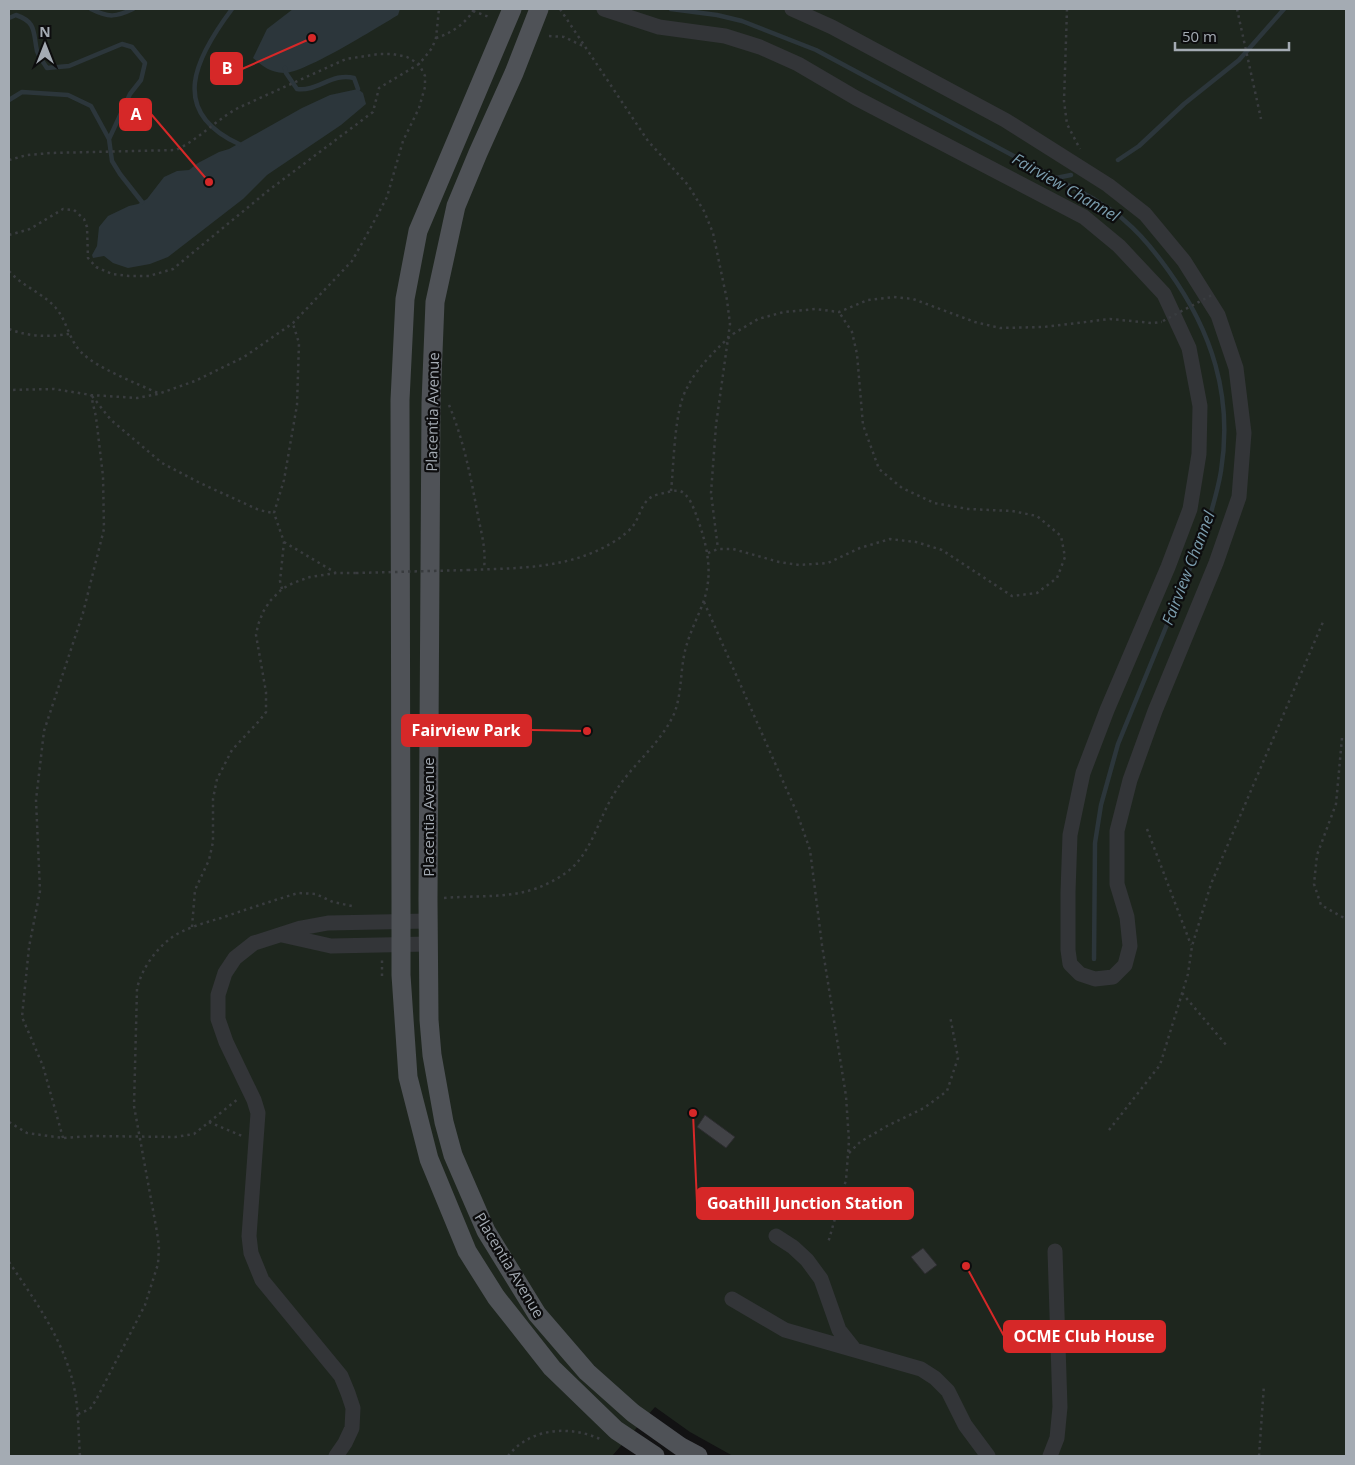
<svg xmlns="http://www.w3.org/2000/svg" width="1355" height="1465" font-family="'Open Sans',sans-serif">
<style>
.green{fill:#1e261e}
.water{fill:#2c363b}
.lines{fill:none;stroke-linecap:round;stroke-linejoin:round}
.stream{stroke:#2c363b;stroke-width:4.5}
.building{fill:#414246;stroke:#2c2c2f}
.path{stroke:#393c3f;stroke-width:2.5;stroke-dasharray:2.5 4;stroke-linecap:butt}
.minor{stroke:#333538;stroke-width:15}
.major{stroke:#4f5257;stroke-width:19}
.path-bridge{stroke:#393c3f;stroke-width:2.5;stroke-dasharray:2.5 4;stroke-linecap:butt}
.labels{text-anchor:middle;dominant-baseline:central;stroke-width:4.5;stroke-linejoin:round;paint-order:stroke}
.street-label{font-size:15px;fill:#a4abb3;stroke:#0d0d0e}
.water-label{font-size:16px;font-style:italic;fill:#7b9dae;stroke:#0d0d0e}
.leader{fill:none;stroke:#d62828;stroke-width:2}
.callout-dot{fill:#d62828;stroke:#0d0d0e;stroke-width:2}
.callout{fill:#d62828;stroke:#d62828;stroke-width:2}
.callout-label{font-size:16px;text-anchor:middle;font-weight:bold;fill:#fff}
</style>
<rect width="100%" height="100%" fill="#121213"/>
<path class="green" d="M9,9H1346V1456H733L690,1432L655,1407L612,1456H9Z"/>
<path class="water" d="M293,9H400L398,15C378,27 303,74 284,73C269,72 264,67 253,58L267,29Z
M358,89L363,93L366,104L341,125L267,175L243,199L168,257L150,264L128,268L113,263L104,256L93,258L92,255L97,246L99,227L108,216L129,206L138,204L147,199L164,177L177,171L189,170L198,163L219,152L229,149L302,108L330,95Z"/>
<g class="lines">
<path class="stream" d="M91,9C109,18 116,17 133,9
M232,9C196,57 167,111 239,144
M671,9L717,15L742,21L816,50L1094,199C1104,206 1116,212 1125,221C1142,235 1155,252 1168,270C1212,331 1233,396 1221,471C1218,490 1212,508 1207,527L1118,744L1101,805L1095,843L1094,959
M9,18L16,15C37,22 33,33 37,51C39,57 44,63 47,68L69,66L122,44L132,47L145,63L141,80L130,94L109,139
M285,68L286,73L297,89C317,92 333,72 354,78L358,89
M9,100L22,92L68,95L91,106L109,139L112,161L120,174L142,202
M1118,160L1139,146L1184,104L1239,60L1284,9
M1056,178L1071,175"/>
</g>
<path class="building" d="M705,1115L735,1137L726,1148L697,1127Z
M923,1248L937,1265L925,1274L911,1257Z"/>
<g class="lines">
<path class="path" d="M560,9L648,141L688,185L704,211L713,233L727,300L730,324L716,425L711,493L718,549
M1067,9L1064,101L1067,124L1080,149
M1237,9L1261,119
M473,11L489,17
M549,36L564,37L583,46
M436,38C450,34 467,23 474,9
M9,160L27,155L51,153L176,150C199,139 216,120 238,108L346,59L379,54H393L407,57L419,64L425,76V87L419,108L403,141L387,197L370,229L352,261L293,323L244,357L195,381L158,394L137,398L91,395L54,389L9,390
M9,235L30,229L63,209L74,210L84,219L87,227L88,258L96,267L112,274L129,276H149L173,269L269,190L373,112L379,88L419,64L425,57L432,48L436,38L439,9
M9,271C22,286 41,292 55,307C67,320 69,341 82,353C97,368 138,384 158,393
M9,329C29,337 49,337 69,334
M733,334L758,319L784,312L815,309L839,312L868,300L894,297L913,299L975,322L1000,328L1044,327L1110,319L1152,323L1162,322
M92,396L111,420L162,463L200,483L259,510L273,513
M449,405C464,441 471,478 478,516C482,536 486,549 484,569
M671,491C674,464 674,410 687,388C695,371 710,356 723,343
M284,542L336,573
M708,553L718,549H733L779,562L799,565L828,563L860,548L890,539L916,542L942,550L1012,596L1037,593L1057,578L1065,557L1061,536L1037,516L1012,511L968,509L934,503L902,488L879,469L863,425L857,354L852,332L839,312
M282,589L280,581L284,542L274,513L284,480L297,405L299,343L293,324
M704,602L797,813L810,850L822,945L846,1096L849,1141L846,1180L828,1243
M1342,738L1336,804L1317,855L1314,884L1321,905L1346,919
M1147,829L1191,945
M444,898C492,894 525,902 567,872C592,853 598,819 614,794C631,765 660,745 674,714C682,694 680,672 685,651C689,634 697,619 703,603C714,573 707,545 697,517C694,509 689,494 680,491C674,490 669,492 664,493C660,494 656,495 653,496C641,502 640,517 633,526C630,530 625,534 621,537C576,569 521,568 468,570
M192,927L195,890L209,860L213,842V799L217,779L232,750L260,720L266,712V692L256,635L258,625L263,612L270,601L282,589L293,583L310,577L336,573H356
M382,976V959
M1182,993L1227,1046
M9,1122L27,1133L63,1138L92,1136L175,1137L194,1134L238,1099
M209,1122L242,1136
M1109,1130L1160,1065L1188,974L1192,946L1211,884L1323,622
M63,1138L43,1066L22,1017L29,947L40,891L36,800L44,731L83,613L104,529L103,476L96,417L91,395
M849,1153L860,1142L887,1126L924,1108L947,1091L958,1058L950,1016
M9,1262C32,1296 58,1332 70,1372C79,1399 78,1429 80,1456
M78,1414L90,1409L96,1400L145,1305L158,1264L159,1246L157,1232L134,1106L137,989C141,970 155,950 171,938C185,928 204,923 221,918C247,909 272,901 298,893L316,894L333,902L352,906
M508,1456C530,1428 569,1425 600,1439
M1259,1456L1264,1385"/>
<path class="minor" d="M604,9L659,27L725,36L760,47L798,64L856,98L1084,217L1119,246L1164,294L1189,348L1200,406L1199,454L1190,509L1168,567L1107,710L1083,773L1070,835L1068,892V950L1070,964L1080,974L1095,979L1113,977L1125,965L1130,946L1127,917L1117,884V831L1130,780L1155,711L1216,563L1239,497L1244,433L1236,368L1218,315L1184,261L1145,214L1108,185L1005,120L832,27L792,9
M282,935L331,946L428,944
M776,1236L793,1247L807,1260L821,1279L839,1330L854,1349
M732,1299L785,1330L921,1369L935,1378L948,1391L965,1425L988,1456
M336,1456L345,1443L352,1428L353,1408L348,1393L341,1376L262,1280L251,1253L249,1236L258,1113L254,1100L226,1042L218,1019V995L225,973L235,958L254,943L301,928L328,923L428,921
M1050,1456L1057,1438L1060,1407L1055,1251"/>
<path class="major" d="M512,9L418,231L405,299L400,400L401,904V975L408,1077L429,1159L467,1251L496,1297L552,1368L616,1430L655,1456
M539,9L514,73L478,153L456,206L435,302L431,403L428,900L429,1020L432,1055L444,1122L453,1155L486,1231L537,1314L587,1372L633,1413L681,1447L698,1456"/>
<path class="path-bridge" d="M1163,321L1212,295
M723,343L733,334
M356,573L468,570"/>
</g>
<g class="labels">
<g class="street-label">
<text transform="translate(432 412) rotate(-89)">Placentia Avenue</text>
<text transform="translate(428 817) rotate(-90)">Placentia Avenue</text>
<text transform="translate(510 1265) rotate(59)">Placentia Avenue</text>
</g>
<g class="water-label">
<text transform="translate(1066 187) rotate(30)">Fairview Channel</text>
<text transform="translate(1188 568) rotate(-69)">Fairview Channel</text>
</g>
</g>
<path class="leader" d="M312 38L242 69M209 182L151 114M587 731L531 730M693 1113L697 1203M966 1266L1004 1336"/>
<g class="callout-dot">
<circle cx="312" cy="38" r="5"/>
<circle cx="209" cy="182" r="5"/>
<circle cx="587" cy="731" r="5"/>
<circle cx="693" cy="1113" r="5"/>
<circle cx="966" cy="1266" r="5"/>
</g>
<g class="callout">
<rect x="211" y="53" width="31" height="31" rx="5"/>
<rect x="120" y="99" width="31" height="31" rx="5"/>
<rect x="402" y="715" width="129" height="31" rx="5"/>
<rect x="697" y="1188" width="216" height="31" rx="5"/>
<rect x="1004" y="1321" width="161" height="31" rx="5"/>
</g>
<g class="callout-label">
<text x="227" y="74">B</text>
<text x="136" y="120">A</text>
<text x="466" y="736">Fairview Park</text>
<text x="805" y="1209">Goathill Junction Station</text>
<text x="1084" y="1342">OCME Club House</text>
</g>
<rect width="1355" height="1465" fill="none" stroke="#a4abb3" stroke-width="20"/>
<g transform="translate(45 45)" stroke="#0d0d0e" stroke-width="4" paint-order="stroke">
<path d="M0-4L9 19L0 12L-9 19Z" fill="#a4abb3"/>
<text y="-8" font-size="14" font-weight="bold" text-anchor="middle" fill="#a4abb3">N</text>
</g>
<path d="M1175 42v8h114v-8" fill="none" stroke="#a4abb3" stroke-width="2.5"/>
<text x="1182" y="42" font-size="15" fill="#a4abb3" stroke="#0d0d0e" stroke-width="4" paint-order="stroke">50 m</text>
</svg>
